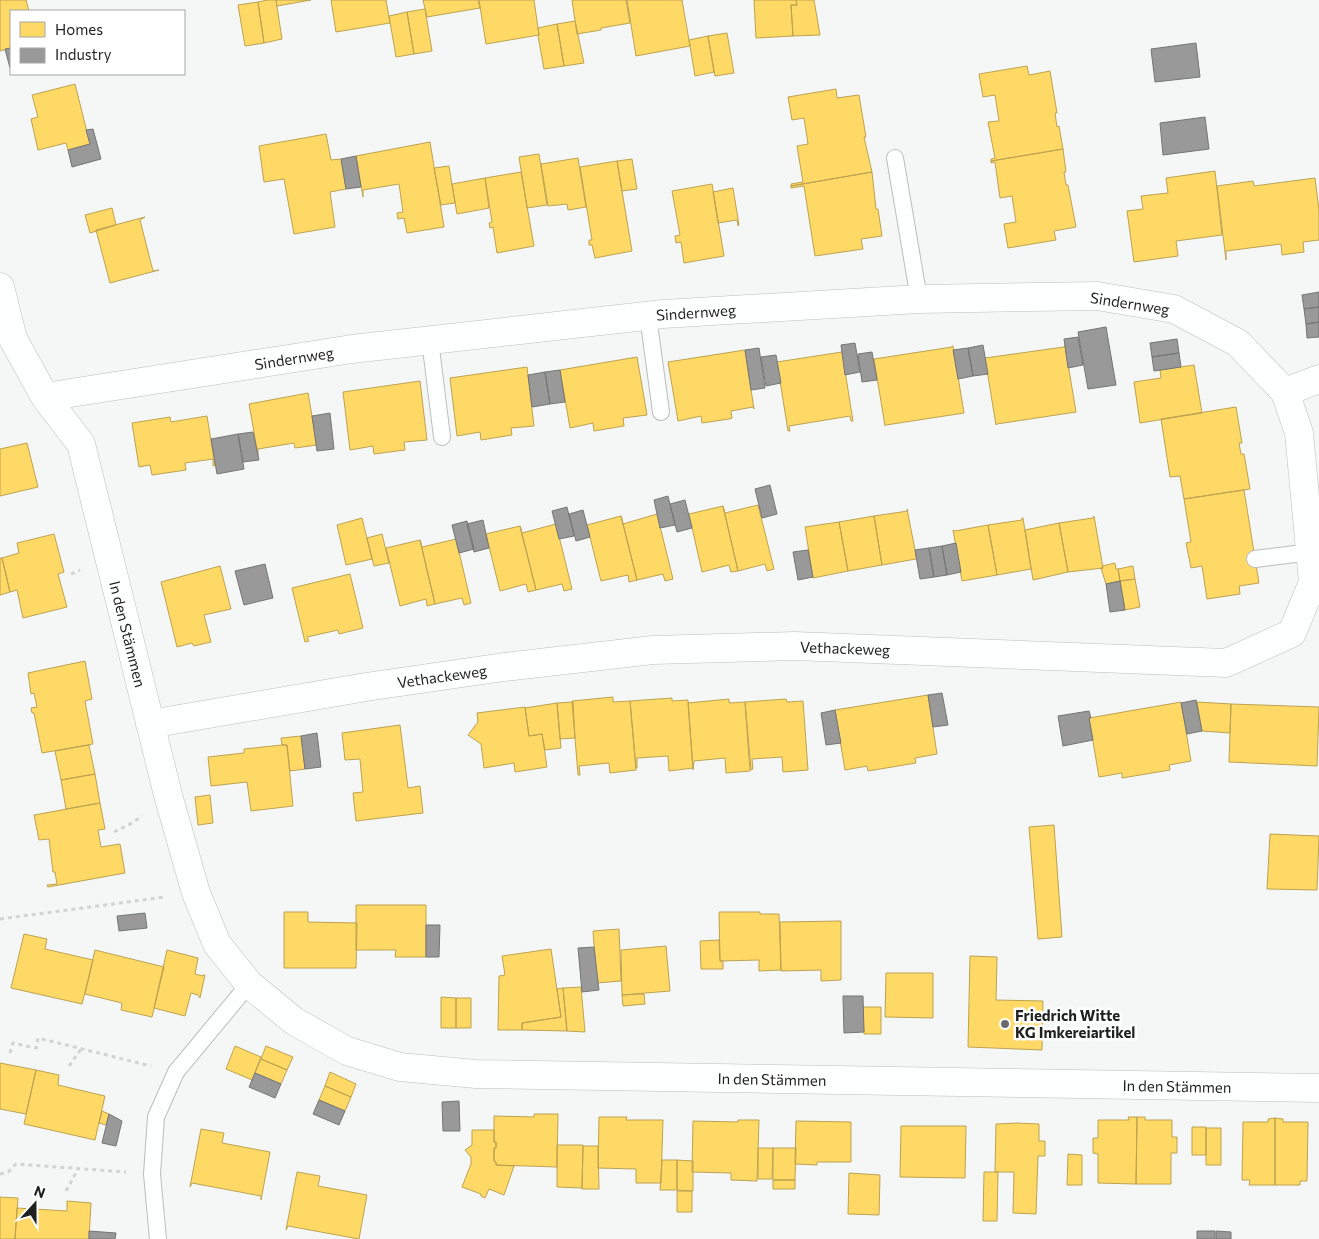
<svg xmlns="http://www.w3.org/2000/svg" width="1319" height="1239" font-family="Commissioner,sans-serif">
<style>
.homes{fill:#ffd966;stroke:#bca251}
.industry{fill:#999;stroke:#747575}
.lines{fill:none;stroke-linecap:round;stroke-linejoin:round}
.lane-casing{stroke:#bcbebc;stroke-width:18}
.street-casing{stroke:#bcbebc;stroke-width:29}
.path{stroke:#d2d3d2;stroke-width:3;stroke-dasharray:4 4;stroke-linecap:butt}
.lane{stroke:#fdfefe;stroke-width:16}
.street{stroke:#fdfefe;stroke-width:28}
.poi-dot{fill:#6a6c6b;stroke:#fff;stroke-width:2}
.labels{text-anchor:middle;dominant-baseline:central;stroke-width:5;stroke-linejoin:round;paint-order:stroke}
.street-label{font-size:15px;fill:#1f2120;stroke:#fff}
.poi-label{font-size:15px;font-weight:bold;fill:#1f2120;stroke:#fff;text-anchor:start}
</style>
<rect width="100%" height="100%" fill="#f4f7f5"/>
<path class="homes" d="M0,0H26L29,11H11V48L0,51Z
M268,0H276L282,39L264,43L258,2Z
M276,0H311L277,6Z
M331,0H386L390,23L336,32Z
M423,0H478L480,8L427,17Z
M479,0H534L539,35L486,44Z
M572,0H626L630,23L601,28V30L577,34Z
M627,0H682L690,46L636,56Z
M754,0H796L797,5H791L793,36L756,38Z
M796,0H814L820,35L793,36L791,5H797Z
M258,2L264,43L245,46L238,5Z
M425,9L432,51L414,54L407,12Z
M407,12L414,54L396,57L389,16Z
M575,21L584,63L564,66L557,24Z
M557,24L564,66L544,69L538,36L539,35L538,28Z
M727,33L734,73L715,76L708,36Z
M708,36L714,72L695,76L689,40Z
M1027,66L1029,75L1050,71L1057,113H1055L1057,127L1059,126L1063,149L991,161V159L995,158L988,122L999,121L995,95L983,97L979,74Z
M75,84L90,144L68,150L66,143L38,150L31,119L38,117L32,95Z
M836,89L837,98L859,95L866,137H864L872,172L791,186V184L803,182L797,146L808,144L804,118L792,120L788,97Z
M326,134L331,160L341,159L346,189L330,192L335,227L294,234L284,179L264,182L259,146Z
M430,142L444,227L407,233L404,218L398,219L397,213L403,212L399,184L363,190V197L356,156Z
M1063,149L1066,172H1064L1066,185H1068L1076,227L1054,231L1056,240L1008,248L1004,224L1016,222L1012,196L1000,198L995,162L991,163V161Z
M539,154L547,205L527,208L519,157Z
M578,158L586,207L568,210L567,204L548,206L541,164Z
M632,159L637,189L622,191L617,161Z
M617,161L632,251L595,258L592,245H589V240H592L580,167Z
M449,166L455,203L441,205L434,168Z
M1215,171L1222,235L1176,241L1178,256L1134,262L1127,211L1143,209L1141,196L1168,193L1166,178Z
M521,172L534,246L497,253L493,227L490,228L489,223L492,222L485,178Z
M872,172L876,209H878L882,236L861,239L863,249L815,256L804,186L791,188V186Z
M485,178L489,208L457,214L452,184Z
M1315,178L1319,210V240L1303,242L1304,252L1282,255L1281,244L1226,251V260L1217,186L1253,181L1254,186Z
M712,184L724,256L684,263L681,242L676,243L675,236L680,235L672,191Z
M733,188L739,225L738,226L737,220L718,223L713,192Z
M112,208L116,225L90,233L85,215Z
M145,217L140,220L153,271L159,270L110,283L96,230Z
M952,346H953L964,413L886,425L885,426L874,359L952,347Z
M1064,346H1065L1076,412L997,424L996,425L985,358L1064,347Z
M745,350L754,409L753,407L731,411L732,418L729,419L702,423L701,416L678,421L668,362Z
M842,352L853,421H851L850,416L789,426L790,431H788L777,362Z
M637,357L647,415L623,418L624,426L594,431L593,423L570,428L560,370Z
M1194,365L1202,413L1140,423L1134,382L1161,378L1160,370Z
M527,367L534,426L511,428L512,435L481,440L480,432L457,436L450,378Z
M420,381L427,440L404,442L405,450L374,454L373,446L350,450L343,392Z
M308,393L317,445L295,448L294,443L258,449V455L249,404Z
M1236,407L1242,443H1239L1241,454H1244L1250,489L1184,499L1180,476L1170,477L1161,419Z
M207,416L215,465L213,466V459L185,463L186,470L152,475L150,465L139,467L132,423L170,417L171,422Z
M27,443L38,487L0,496V449Z
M1244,490L1259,583L1239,586L1240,594L1207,599L1202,566L1191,568L1186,543L1191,542L1184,499Z
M758,505L774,569L767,571L765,564L738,571L723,506L725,513Z
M723,506L738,571L731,572L729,565L702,572L689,514Z
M907,509L917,560L916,559L882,565L874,516L908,511Z
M657,514L673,579L665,581L663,574L637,580L621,516L623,524Z
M621,516L637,580L629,582L628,575L601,581L587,525Z
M874,516L882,565L848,571L839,522Z
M1094,516L1103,568L1068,572L1059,523L1093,518Z
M362,518L372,559L346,565L337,525Z
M1022,518H1023L1031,569L997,575L988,525L1022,520Z
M839,522L848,571L813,578L805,527Z
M1059,523L1068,572L1033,580L1025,530Z
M556,524L572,589L564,591L562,584L536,590L520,526L522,533Z
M988,525L997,575L962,581L953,530L955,531Z
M520,526L536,590L528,592L526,584L500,591L486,534Z
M54,534L64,572L58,574L67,607L23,618L17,590L10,592L2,558L19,553L17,543Z
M382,534L389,563L374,566L367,538Z
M456,539L471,603L464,605L462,598L435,604L420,540L422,547Z
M420,540L435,604L427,606L426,599L400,606L386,548Z
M0,558H2L10,592L0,595Z
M1115,563L1116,569H1118L1120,581L1106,584L1101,568H1103L1102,566Z
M220,566L231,609L204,615L211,642L194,646L192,643L177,647L161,582Z
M1133,566L1135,579L1120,581L1118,569Z
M350,574L363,628L339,634L338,630L307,637L309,641L305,642L292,588Z
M1135,579L1140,607L1125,610L1120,581Z
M85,661L92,699L85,701L93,744L42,753L34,713H32L31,708L37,707L34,693L31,694L28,673Z
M928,695L937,754L915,758L916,763L868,771L867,766L845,770L835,710Z
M613,697V702L630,701L636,770L610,773L609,763L579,766L580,775H578L572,701Z
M672,698V701L688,700L693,768L669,771L668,756L637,758V768H636L630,701Z
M729,699V703L745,702L750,771L726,773L725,758L694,761L693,770L688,703Z
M786,699L787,702L803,701L808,770L783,772L782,757L752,759L753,769L751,770L745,702Z
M573,702L575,738L560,739L557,703Z
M1181,702L1191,761L1169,765L1170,770L1122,778V773L1099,777L1089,718Z
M1197,702L1231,704L1230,733L1202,731Z
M557,703L561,748L545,750L542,734L529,736L525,708Z
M1231,704L1319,707L1317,766L1229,762Z
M525,707L529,736L542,734L547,767L515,772L514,763L484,768L481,744L468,735L478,722L477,713Z
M400,725L408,788L420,786L423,813L356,821L353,793L363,792L360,759L345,760L342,733Z
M301,736L305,769L290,771L287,745H282L281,738Z
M89,745L95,774L61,780L55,751Z
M282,745H287L293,806L251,811L247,782L211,786L208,757L244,753V749Z
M95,774L100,803L66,809L61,780Z
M210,795L213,823L198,825L195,797Z
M100,803L105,829L98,830L101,847L120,844L125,873L48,887L47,885L57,884L55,872H53L49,839L39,840L34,815Z
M1054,825L1062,937L1038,939L1029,827Z
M1270,834L1319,836L1317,890L1267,889Z
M356,905H426V957H395L396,950H356Z
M284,912H308V922L357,923L356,968H284Z
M719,912H760V914H779L781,970L759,971V960L720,961Z
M841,921V980L821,981V970L781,971L780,922Z
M619,929L621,981L597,983L593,931Z
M24,934L47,939L45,949L93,960L82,1004L11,988Z
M719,940L720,961H723V969H701L700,941Z
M666,946L670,991L622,995L621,950Z
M551,949L561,1017L522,1023V1030H498L499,976L505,975L502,956Z
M95,950L164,967L152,1017L121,1010L122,1003L85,994Z
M167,950L198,958L195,974L203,976V975H205L200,998L198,995L191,993L185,1016L154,1008Z
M970,956L997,957L996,1000L1043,1001L1042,1050L968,1047Z
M886,973H933V1018L885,1017Z
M581,987L585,1032L567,1031L563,988Z
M563,988L567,1031L522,1030V1023L561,1017L557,989Z
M644,994L645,1004L623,1006L622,995Z
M441,997L456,998V1028H441Z
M456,998H471V1028H456Z
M863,1007H881V1034H864Z
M235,1046L261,1057L252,1080L226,1069Z
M266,1046L293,1057L287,1070L261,1059Z
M261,1059L287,1070L281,1084L255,1073Z
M0,1063L36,1070L26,1114L0,1109Z
M36,1070L59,1075L58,1085L105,1096L95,1140L24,1124Z
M330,1072L356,1084L351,1097L325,1086Z
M325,1086L351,1097L345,1111L319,1100Z
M102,1111L109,1114L106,1125L99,1123Z
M534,1114H558L557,1167L496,1165V1162L494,1161V1148H496V1142H494V1116L534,1117Z
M599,1117H627L626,1120H663L661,1183H636V1169L598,1168Z
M1128,1117H1137L1136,1184L1098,1183V1154L1093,1153V1138H1098V1120H1129Z
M1137,1117H1145V1120H1172V1137H1177V1153H1171V1184H1136Z
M1275,1118L1283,1119V1122H1308L1307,1181H1300V1185H1275Z
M1275,1118V1185H1249L1250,1180H1242L1243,1122H1268V1119Z
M738,1120H759L757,1181L731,1180V1173L692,1172L693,1121L738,1122Z
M796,1121L851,1122V1162H817V1165L795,1164Z
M1017,1123L1039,1124V1141H1045V1156H1038L1036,1214L1013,1213L1014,1172H995L996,1124Z
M901,1126H966L965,1178L900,1177Z
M1192,1127H1206V1155H1192Z
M1206,1128H1221V1165H1206Z
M201,1129L224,1133L222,1143L270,1152L261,1200V1196L192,1183L190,1187Z
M472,1130H494V1142H496V1148H494V1161L496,1162V1165L514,1166L504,1195L489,1189L485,1198L481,1196V1194L462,1187L471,1164V1157L465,1150L472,1145Z
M557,1145H583L582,1188L557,1187Z
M583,1146H598L599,1189H582Z
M758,1148H773L772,1179H758Z
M773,1148H796L795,1180H773Z
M1068,1154L1082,1155V1185H1067Z
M662,1160H677V1190H660Z
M677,1160L693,1161V1191L677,1190Z
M297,1172L320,1176L318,1186L367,1195L359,1239L288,1226L286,1230Z
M984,1172H998L997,1221H983Z
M849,1173L880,1175L879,1215L848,1214Z
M773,1180H795V1189H773Z
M677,1191H692V1212H677Z
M0,1197L18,1198L15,1239H0Z
M67,1201L91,1203L89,1239H15L17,1208L67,1211Z"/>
<path class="industry" d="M1196,43L1200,77L1155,82L1151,49Z
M11,48V67L10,68L5,49Z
M1205,117L1209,149L1163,155L1160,123Z
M93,129L101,159L72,167L68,150L90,144L86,130Z
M356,156L361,187L346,189L341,159Z
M1319,292V307L1304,309L1302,295Z
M1319,307V322L1306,324L1304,309Z
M1319,322V337L1307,338L1306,324Z
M1106,327L1116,385L1088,389L1078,332Z
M1078,337L1083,365L1068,368L1064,339Z
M1177,339L1179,353L1152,357L1150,343Z
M855,343L860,372L845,375L841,345Z
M983,345L988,374L973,376L968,348Z
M759,348L765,388L751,390L745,350Z
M968,348L973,376L958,379L953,350Z
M872,352L877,380L862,382L858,354Z
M1179,353L1181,367L1154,371L1152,357Z
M776,355L781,383L766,386L761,357Z
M560,370L565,402L550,404L545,372Z
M545,372L550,404L532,407L528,375Z
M330,413L334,449L317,451L312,416Z
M253,432L259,460L243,462L238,434Z
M238,434L244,469L217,474L211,439Z
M770,485L777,514L762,518L755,489Z
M668,496L675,525L660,528L654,500Z
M685,500L692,528L677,532L670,504Z
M567,507L574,536L559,539L552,511Z
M583,510L590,537L576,541L569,514Z
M483,520L489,548L474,552L467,524Z
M467,521L474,549L459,553L452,525Z
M956,543L961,572L947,575L942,546Z
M942,546L947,575L934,577L929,548Z
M929,548L934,577L920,579L915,550Z
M808,550L813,577L798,580L793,552Z
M265,564L273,598L244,605L235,571Z
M1120,581L1125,610L1110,612L1106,584Z
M942,693L948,725L933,727L928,695Z
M1196,700L1202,731L1187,734L1181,703Z
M835,710L841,743L826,745L821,713Z
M1089,711L1091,718H1089L1093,740L1063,746L1058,716Z
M317,733L321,767L305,769L301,736Z
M145,913L147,928L119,931L117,916Z
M426,925H440L439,957H426Z
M594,947L599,990L582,992L578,948Z
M843,996H863L864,1032L844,1033Z
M255,1073L281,1084L275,1098L249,1087Z
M319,1100L345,1111L339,1125L313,1114Z
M459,1101L460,1131H443L442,1102Z
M109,1114L122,1121L116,1146L102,1143Z
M89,1231L116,1233L115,1239H89Z
M1197,1231H1215V1239H1197Z
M1216,1231L1231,1232V1239H1216Z"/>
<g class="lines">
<defs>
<path id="lane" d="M895,158L919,299
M648,316L661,412
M430,340L442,437
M1255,559L1311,552
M158,1239L152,1174L156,1117L176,1072L249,984"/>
<path id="street" d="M0,287L13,339L45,397L81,444L168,795L196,893L217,944L249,984L294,1021L347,1051L400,1067L476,1074L1319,1088
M1285,392L1319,379
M45,397L352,349L663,314L919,299L1097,296L1174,309L1238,343L1285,392L1299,433L1313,582L1292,633L1226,663L795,646L653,650L504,667L366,687L150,724"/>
</defs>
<use href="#lane" class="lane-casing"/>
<use href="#street" class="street-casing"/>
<path class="path" d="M71,574L80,570
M114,832L132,823L142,816
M0,919L165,897
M10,1053L13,1043L36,1048L38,1038L151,1066
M69,1066L81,1049
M0,1174L8,1172L16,1164L126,1172
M66,1191L78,1169"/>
<use href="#lane" class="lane"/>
<use href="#street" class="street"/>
</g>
<circle class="poi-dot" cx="1005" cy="1024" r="5"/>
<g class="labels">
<g class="street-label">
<text transform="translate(1130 303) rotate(9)">Sindernweg</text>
<text transform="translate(696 312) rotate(-4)">Sindernweg</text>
<text transform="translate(294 358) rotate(-9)">Sindernweg</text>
<text transform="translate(128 634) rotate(76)">In den Stämmen</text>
<text transform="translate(845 648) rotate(2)">Vethackeweg</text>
<text transform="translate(442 676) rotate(-8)">Vethackeweg</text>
<text transform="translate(772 1079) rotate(1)">In den Stämmen</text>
<text transform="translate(1177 1086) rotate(1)">In den Stämmen</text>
</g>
<g class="poi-label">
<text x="1015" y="1015">Friedrich Witte<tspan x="1015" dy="17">KG Imkereiartikel</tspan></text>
</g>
</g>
<rect x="10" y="10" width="175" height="65" fill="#ffffff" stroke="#a5a6a6"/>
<rect x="20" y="22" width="25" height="15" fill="#ffd966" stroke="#a5a6a6"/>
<text x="55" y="35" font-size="15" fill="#1f2120">Homes</text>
<rect x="20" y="48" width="25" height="15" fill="#999999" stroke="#a5a6a6"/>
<text x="55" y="60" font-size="15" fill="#1f2120">Industry</text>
<g transform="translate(35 1204) rotate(21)" stroke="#ffffff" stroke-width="4" paint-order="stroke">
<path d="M0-4L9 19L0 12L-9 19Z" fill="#1f2120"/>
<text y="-8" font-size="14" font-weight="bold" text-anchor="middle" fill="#1f2120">N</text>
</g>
</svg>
